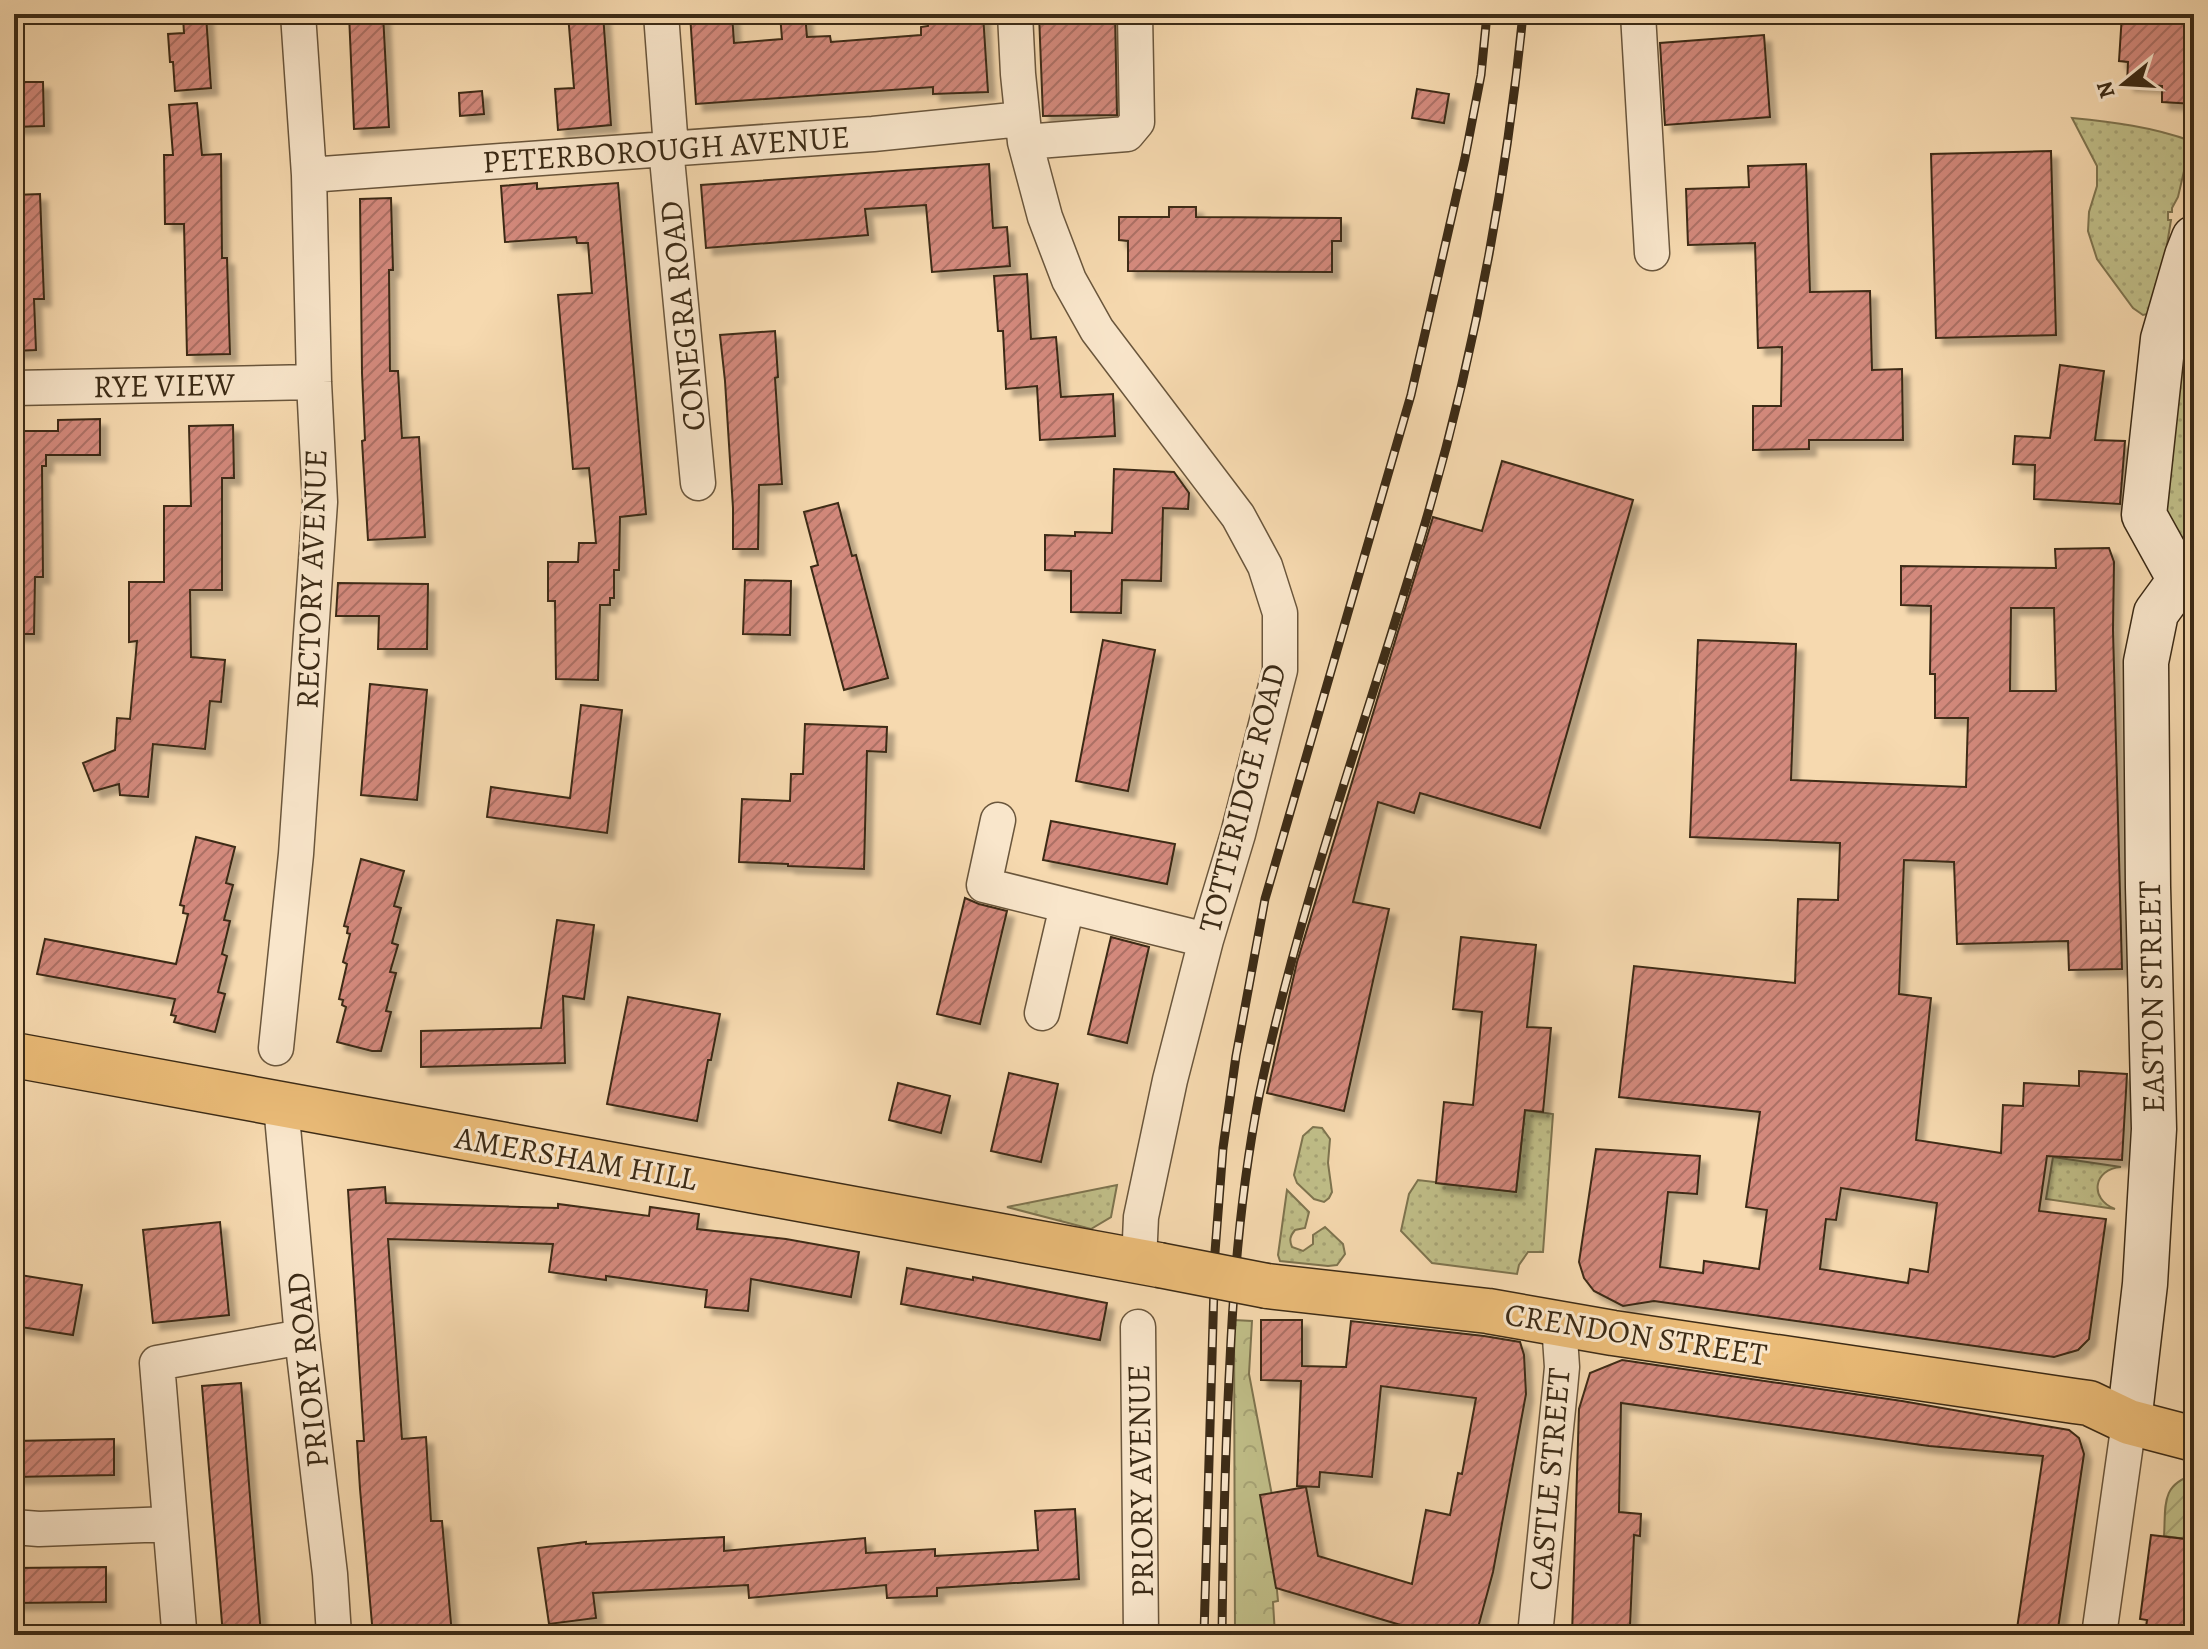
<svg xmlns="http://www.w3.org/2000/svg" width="2208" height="1649" font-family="Alegreya,serif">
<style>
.grass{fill:url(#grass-dots);stroke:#7e744f;stroke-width:2}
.forest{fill:url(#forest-crowns);stroke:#7e744f;stroke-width:2}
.garden{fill:url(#garden-furrows);stroke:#7e744f;stroke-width:2}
.building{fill:url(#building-hatch);stroke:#3c2b16;stroke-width:2;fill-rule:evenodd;filter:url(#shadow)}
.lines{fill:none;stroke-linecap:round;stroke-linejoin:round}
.street-casing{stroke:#6a563c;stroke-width:37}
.secondary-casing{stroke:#3c2b16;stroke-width:47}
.primary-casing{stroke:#3c2b16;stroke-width:47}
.street{stroke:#f9e6cb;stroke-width:34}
.secondary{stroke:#f9e6cb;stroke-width:44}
.primary{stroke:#ebbc78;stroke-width:44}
.rail-casing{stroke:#3c2b16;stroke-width:9}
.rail{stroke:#f9e6cb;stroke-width:6;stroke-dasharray:18;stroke-linecap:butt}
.primary-bridge-casing{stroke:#3c2b16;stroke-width:47;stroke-linecap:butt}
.primary-bridge{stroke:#ebbc78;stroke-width:44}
.labels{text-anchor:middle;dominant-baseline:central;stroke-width:6;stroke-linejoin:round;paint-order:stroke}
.street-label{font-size:32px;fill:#3c2b16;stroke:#f9e6cb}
</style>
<defs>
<pattern id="grass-dots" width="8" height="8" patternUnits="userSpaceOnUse" patternTransform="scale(2)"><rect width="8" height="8" fill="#c0be88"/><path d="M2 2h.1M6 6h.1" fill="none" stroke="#a6a375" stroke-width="1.8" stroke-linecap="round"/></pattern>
<pattern id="forest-crowns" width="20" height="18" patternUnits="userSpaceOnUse" patternTransform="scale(2)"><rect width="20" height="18" fill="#c0be88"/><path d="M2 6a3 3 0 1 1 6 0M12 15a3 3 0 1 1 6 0" fill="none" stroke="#a6a375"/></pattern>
<pattern id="garden-furrows" width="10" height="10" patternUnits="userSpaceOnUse" patternTransform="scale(2)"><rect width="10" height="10" fill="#c0be88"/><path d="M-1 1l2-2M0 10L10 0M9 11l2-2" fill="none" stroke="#a6a375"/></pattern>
<pattern id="building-hatch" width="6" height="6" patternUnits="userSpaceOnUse" patternTransform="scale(2)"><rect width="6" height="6" fill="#d3897c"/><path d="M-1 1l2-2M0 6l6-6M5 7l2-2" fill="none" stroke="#ac7065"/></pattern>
<filter id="shadow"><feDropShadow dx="7" dy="7" stdDeviation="2" flood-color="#0004"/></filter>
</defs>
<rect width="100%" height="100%" fill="#f6d9af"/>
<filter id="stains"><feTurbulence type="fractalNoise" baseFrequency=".0025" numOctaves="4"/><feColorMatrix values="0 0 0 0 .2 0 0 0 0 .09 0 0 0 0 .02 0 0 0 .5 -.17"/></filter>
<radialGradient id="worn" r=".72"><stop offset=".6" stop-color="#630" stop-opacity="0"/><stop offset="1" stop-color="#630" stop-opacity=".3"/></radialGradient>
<path class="grass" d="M2072,118C2113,122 2153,127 2191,141L2178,197L2172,208V212H2168V220H2171L2156,312L2143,315L2133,308L2097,259L2088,231L2089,212L2097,186V166Z
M2194,287V537C2172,544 2165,524 2155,508Z
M1525,1110L1553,1114L1543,1252H1528L1519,1265L1517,1274L1432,1263L1401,1231L1409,1194L1418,1180L1516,1192Z
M1313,1127L1322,1128L1330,1139L1328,1163L1332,1192L1329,1198L1324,1202L1314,1199L1297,1183L1294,1175L1303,1136Z
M2053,1157L2121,1167C2093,1169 2089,1199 2115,1209L2046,1199Z
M1117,1185L1111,1217L1091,1229L1007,1207Z
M1287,1190L1309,1212L1305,1228L1295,1230C1290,1236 1289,1240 1292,1247L1303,1251L1313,1244V1235L1325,1227L1343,1244L1345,1254L1337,1265L1328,1266L1280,1261L1278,1255Z"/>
<path class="forest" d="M1234,1320L1252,1321L1249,1374L1274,1506L1269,1507L1278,1601L1273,1602L1275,1635H1235Z"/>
<path class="garden" d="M2194,1475V1540L2164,1536C2166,1507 2160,1484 2194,1475Z"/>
<path class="building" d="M349,14H383L389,127L354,129Z
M568,14H603L611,125L558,130L555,89L574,88Z
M690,14H732L734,43L782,39L780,14H805L807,37L830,36L831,42L921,35V27L928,26L927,14H983L988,92L933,94V87L696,104Z
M1039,14H1115L1117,115L1043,116Z
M2122,14H2194V104L2162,102V86L2127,84L2128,62L2119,61Z
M206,15L211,88L175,91L173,62H170L168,34L184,33L183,17Z
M1764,35L1770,117L1665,125L1660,43Z
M14,82H43L44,126L14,127Z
M1417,89L1449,94L1444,123L1412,118Z
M482,91L484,114L460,116L459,93Z
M197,103L202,155L221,154L222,258H227L230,354L187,355L184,224H165L164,155H173L169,105Z
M2051,151L2056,335L1936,338L1931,154Z
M989,164L993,228L1007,227L1010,266L932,272L926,205L865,209L868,235L706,248L701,185Z
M1806,164L1810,292L1870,291L1872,370L1902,369L1903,440H1809V449L1753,450V406H1781L1782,347L1758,348L1755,243L1688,245L1686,189L1749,187L1748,166Z
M537,183V189L618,183L646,514L620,517L619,570H614V598H610V605H600L598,680L556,679L555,601H548V562H578L579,543H596L589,468L573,469L558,295L592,293L588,243H577L576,237L505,242L501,186Z
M40,194L44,299H34L36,350L14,351V195Z
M391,198L393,270H389L390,371H398L402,438L419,437L425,537L368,540L362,441L365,440L362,373L360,199Z
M1169,207H1196V217L1341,218V241H1332V272L1128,271V241L1119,240V217H1169Z
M1027,274L1031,339L1056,337L1061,397L1113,394L1115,436L1040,440L1037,386L1006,389L1003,331H998L994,276Z
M775,331L778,377L775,378L782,484L759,485L758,549H733V508L725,381L720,335Z
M2060,365L2104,371L2095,440L2125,441L2120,504L2034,499L2035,465L2013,464L2015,436L2050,438Z
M100,419V455H46V466H42L43,577H35L34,634H14V431H58V420Z
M233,425L234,478H222V590H190L191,657L225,660L221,702L210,701L205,749L153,744L148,797L120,795L119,784L94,791L83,763L115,750L117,718L130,719L137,641L129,642V582H164V506H191L189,426Z
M1502,461L1633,500L1540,828L1420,793L1414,813L1378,802L1353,902L1389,909L1344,1111L1267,1093L1297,962L1433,517L1482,531Z
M1114,469L1174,472L1189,493L1188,509L1163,508L1161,581L1122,580L1121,613L1071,612V571L1045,570V535L1075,536V532L1112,533Z
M838,503L852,556L856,555L888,678L844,690L811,567L818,565L804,512Z
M2109,548L2114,562L2113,630L2122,969L2069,970L2068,941L1957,944L1954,862L1904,860L1899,994L1931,998L1916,1140L2001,1153L2003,1105L2023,1106L2024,1083L2079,1086V1071L2127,1074L2122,1160L2047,1156L2039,1211L2106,1219L2089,1339L2078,1350L2054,1357L1654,1301L1623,1306L1594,1291L1584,1278L1579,1262L1596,1149L1700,1156L1697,1194L1668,1192L1660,1267L1703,1273L1704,1261L1759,1269L1767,1210L1746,1207L1760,1112L1619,1097L1634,966L1795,983L1798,899L1838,900L1840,843L1690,837L1698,640L1796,644L1791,780L1966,787L1968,718H1935V674H1930L1931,606L1901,605V566L2056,568L2055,549ZM2011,608H2054L2056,691H2010ZM1841,1188L1937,1203L1928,1272L1910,1269L1908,1283L1820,1269L1826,1219L1836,1220Z
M745,580L791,581L790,635L743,634Z
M338,583L428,584L427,649H378L379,616H336Z
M1103,640L1155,650L1128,791L1076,781Z
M370,684L427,690L417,800L361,795Z
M581,705L622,710L607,833L487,817L491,787L570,798Z
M805,724L887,727L886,752L867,751L864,869L788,866V864L739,862L742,799L790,801L791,774H803Z
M1051,821L1175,844L1167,884L1043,860Z
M196,837L235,847L226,883L233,885L224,920L230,921L222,954L227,956L218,992L225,994L215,1032L174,1022L176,1016L171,1015L175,999L37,974L45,939L176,964L188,914L183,913L184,906L180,905Z
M361,859L404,871L394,906L401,908L392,943L398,945L390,972L396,973L386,1011L391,1012L381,1051H372L337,1042L346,1007L342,1005L343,1000L339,999L347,964L343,962L350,934L347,933L348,927L344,926Z
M965,898L979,904L1007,911L980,1024L937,1014Z
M557,920L594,925L584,999L563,996L565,1063L421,1067V1031L541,1028Z
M1111,937L1149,947L1127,1043L1088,1034Z
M1461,937L1536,945L1527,1027L1551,1028L1543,1112L1525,1110L1516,1192L1436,1183L1444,1102L1473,1105L1482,1012L1453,1009Z
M628,997L720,1014L711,1060H708L697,1121L607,1104Z
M1009,1073L1058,1084L1041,1162L991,1151Z
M898,1083L950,1096L941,1133L889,1120Z
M385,1187L386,1203L558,1208V1204L649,1216L650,1207L699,1214L697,1229L786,1239L859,1252L851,1297L751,1279L748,1311L705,1307L707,1290L606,1276V1280L549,1272L553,1244L388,1239L402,1439L426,1437L431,1521H442L452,1635H373L360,1489L357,1441H364L348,1190Z
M220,1222L229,1315L153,1323L143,1230Z
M907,1268L973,1280V1277L1107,1303L1100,1340L901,1304Z
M14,1274L82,1285L73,1335L14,1326Z
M1261,1320H1302V1366L1346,1367L1351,1321L1484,1336L1520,1342L1524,1355L1526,1394L1493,1572L1476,1635H1412L1414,1629L1276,1588L1260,1495L1306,1487L1318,1556L1412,1584L1426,1510L1450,1515L1458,1473L1462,1474L1476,1398L1381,1386L1372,1477L1320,1472L1319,1487L1297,1486L1301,1381L1261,1380Z
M1622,1360L1902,1401L2069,1430L2079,1438L2084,1454L2057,1635H2016L2043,1456L1929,1446L1621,1403L1619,1512L1641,1514L1640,1536L1634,1535L1630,1626H1624L1623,1635H1572L1579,1409L1590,1373Z
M241,1383L261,1635H223L202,1386Z
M114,1439V1475L14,1477V1441Z
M1075,1509L1079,1579L937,1588V1596L887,1598L886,1585L749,1598L748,1585L593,1593L596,1618L549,1624L538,1548L586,1542V1544L724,1537V1551L865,1538L866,1553L935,1549V1556L1038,1550L1035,1511Z
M2151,1535L2194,1540V1626L2190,1625L2189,1635H2145L2147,1620L2140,1619Z
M106,1567V1602L14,1603V1568Z"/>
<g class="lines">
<defs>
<path id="street" d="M661,14L671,148
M1015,14L1018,74L1025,142L1045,217L1069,280L1097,330L1238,516L1265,566L1280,613V670L1238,834L1206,940L1170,1080L1141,1217L1139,1261
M1638,14L1652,253
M1025,142L1127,134L1137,122L1135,14
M666,148L698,483
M309,175L873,134L1022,119
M14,388L314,382
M998,820L984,885L1206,940
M1042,1013L1067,906
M276,1048L296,854L320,502L314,382L309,175L298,14
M281,1105L302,1337L330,1574L334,1635
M1138,1327L1141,1635
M14,1527L39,1529L170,1524
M179,1629L157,1363L302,1337
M1535,1635L1560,1389L1562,1367L1559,1323
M2099,1635L2129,1422"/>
<path id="secondary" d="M2180,580L2144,515L2163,339L2187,256L2194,238
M2129,1422L2145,1284L2154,1129L2148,887L2146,662L2156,613L2180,580L2194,570"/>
<path id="primary" d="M14,1055L1159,1265
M1267,1286L1488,1311L1613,1333L2074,1401L2089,1403L2129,1422L2194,1439"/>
</defs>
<use href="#street" class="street-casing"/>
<use href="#secondary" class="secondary-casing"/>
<use href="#primary" class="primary-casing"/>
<use href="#street" class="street"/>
<use href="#secondary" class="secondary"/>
<use href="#primary" class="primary"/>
<defs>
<path id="rail" d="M1204,1635L1215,1252L1223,1148L1236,1056L1265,899L1411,395L1465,158L1481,75L1487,14
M1222,1635C1223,1543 1225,1452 1230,1360C1234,1272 1242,1183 1259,1096C1300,900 1370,712 1426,520C1474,356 1506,184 1523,14"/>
</defs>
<use href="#rail" class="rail-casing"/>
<use href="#rail" class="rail"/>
<defs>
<path id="primary-bridge" d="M1159,1265L1267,1286"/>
</defs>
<use href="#primary-bridge" class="primary-bridge-casing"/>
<use href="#primary-bridge" class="primary-bridge"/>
</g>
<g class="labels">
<g class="street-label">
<text transform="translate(666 149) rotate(-4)">PETERBOROUGH AVENUE</text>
<text transform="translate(682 316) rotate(-96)">CONEGRA ROAD</text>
<text transform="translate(164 385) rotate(-1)">RYE VIEW</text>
<text transform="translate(311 579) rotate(-88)">RECTORY AVENUE</text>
<text transform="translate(1242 798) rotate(-76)">TOTTERIDGE ROAD</text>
<text transform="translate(2151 997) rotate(-91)">EASTON STREET</text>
<text transform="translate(576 1158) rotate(10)">AMERSHAM HILL</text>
<text transform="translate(1636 1334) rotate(9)">CRENDON STREET</text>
<text transform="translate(307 1370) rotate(-96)">PRIORY ROAD</text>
<text transform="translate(1549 1479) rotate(-85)">CASTLE STREET</text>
<text transform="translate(1140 1481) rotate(-91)">PRIORY AVENUE</text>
</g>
</g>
<rect width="2208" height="1649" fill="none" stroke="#f6d9af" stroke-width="48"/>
<rect x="16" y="16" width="2176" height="1617" fill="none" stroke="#3c2b16" stroke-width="4"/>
<rect x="24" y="24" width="2160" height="1601" fill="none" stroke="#3c2b16" stroke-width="2"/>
<g transform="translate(2124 84) rotate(252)" stroke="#f9e6cb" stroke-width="6" paint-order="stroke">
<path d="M0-6L14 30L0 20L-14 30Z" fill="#3c2b16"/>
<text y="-12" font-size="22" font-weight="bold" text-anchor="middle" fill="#3c2b16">N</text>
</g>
<rect width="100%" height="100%" filter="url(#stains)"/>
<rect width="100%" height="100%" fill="url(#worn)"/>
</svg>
